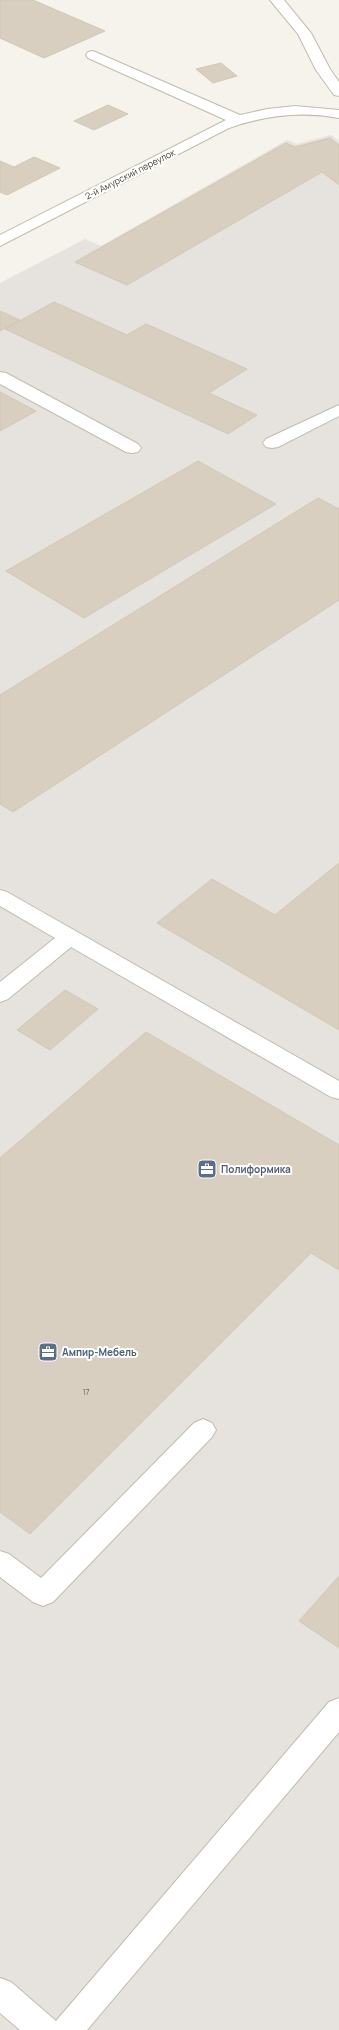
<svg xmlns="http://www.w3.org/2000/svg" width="339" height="2030" font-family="Manrope,sans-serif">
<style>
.industrial{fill:#e6e2dd}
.building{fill:#d8cfc1;stroke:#d3c7b4}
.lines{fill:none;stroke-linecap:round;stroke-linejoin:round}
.minor-casing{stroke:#c2bbae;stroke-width:2}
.minor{fill:#fff;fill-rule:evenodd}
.labels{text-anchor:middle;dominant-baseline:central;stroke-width:4;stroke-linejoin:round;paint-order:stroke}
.number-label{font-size:8px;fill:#6e675b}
.far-street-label{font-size:9px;fill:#4b4439;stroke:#fff}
.service-label{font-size:10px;font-weight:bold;fill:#4e5e75;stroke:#fff;text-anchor:start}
</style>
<rect width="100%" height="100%" fill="#f6f3ec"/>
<path class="industrial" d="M331,135L339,141V2030H0V283L85,239L101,246L287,140L297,144Z"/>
<path class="building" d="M0,0H33L105,31L44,58L0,38Z
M221,63L237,76L213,83L196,69Z
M108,105L128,114L94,130L74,121Z
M330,138L339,145V185L322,172L127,285L75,262L286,143L295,147Z
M34,157L60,168L7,195L0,192V161L14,167Z
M54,302L127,335L146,324L247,369L209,393L257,415L228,434L5,329Z
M0,311L20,320L0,331Z
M0,392L36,411L0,431Z
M198,461L276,504L84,618L6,571Z
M318,498L339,509V600L13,812L0,804V695Z
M339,863V1030L157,923L212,879L275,915Z
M65,990L98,1009L50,1050L17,1030Z
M146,1032L339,1145V1270L311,1253L30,1534L0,1512V1158Z
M339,1576V1648L299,1621Z"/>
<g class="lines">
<defs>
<path id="minor" d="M270,0H284L311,33L330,69L339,82V96L334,95L316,70L298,34Z
M93,51L240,115L267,109L295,106L339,110V118C301,111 266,115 229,128L0,246V235L226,120L88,58L86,55L88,52Z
M0,372L6,373L138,444L141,448L138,452L132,453L126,452L0,384Z
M339,405V416L278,447L272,448L266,447L263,443L266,439Z
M0,890L7,892L339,1081V1099L331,1097L71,947L8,999L0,1002V982L55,938L0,906Z
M203,1419L212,1423L216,1430L212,1437L53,1602L43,1606L33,1602L0,1577V1551L9,1554L41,1578L194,1423Z
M339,1698V1732L87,2030H20L0,2013V1978L11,1982L56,2021L329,1702Z"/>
</defs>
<use href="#minor" class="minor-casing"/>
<use href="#minor" class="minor"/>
</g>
<defs>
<symbol id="office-square" viewBox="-11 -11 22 22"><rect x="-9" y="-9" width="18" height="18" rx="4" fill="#5c6f8a" stroke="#fff"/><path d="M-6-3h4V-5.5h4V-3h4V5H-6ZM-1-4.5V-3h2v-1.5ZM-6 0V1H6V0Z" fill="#fff"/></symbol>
</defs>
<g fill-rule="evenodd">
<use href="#office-square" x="196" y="1158" width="22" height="22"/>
<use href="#office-square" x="37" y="1341" width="22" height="22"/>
</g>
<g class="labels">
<g class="number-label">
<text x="86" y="1391">17</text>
</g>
<g class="far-street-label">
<text transform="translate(130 174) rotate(-27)">2-й Амурский переулок</text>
</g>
<g class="service-label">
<text x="221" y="1169">Полиформика</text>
<text x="62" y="1352">Ампир-Мебель</text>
</g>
</g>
</svg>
